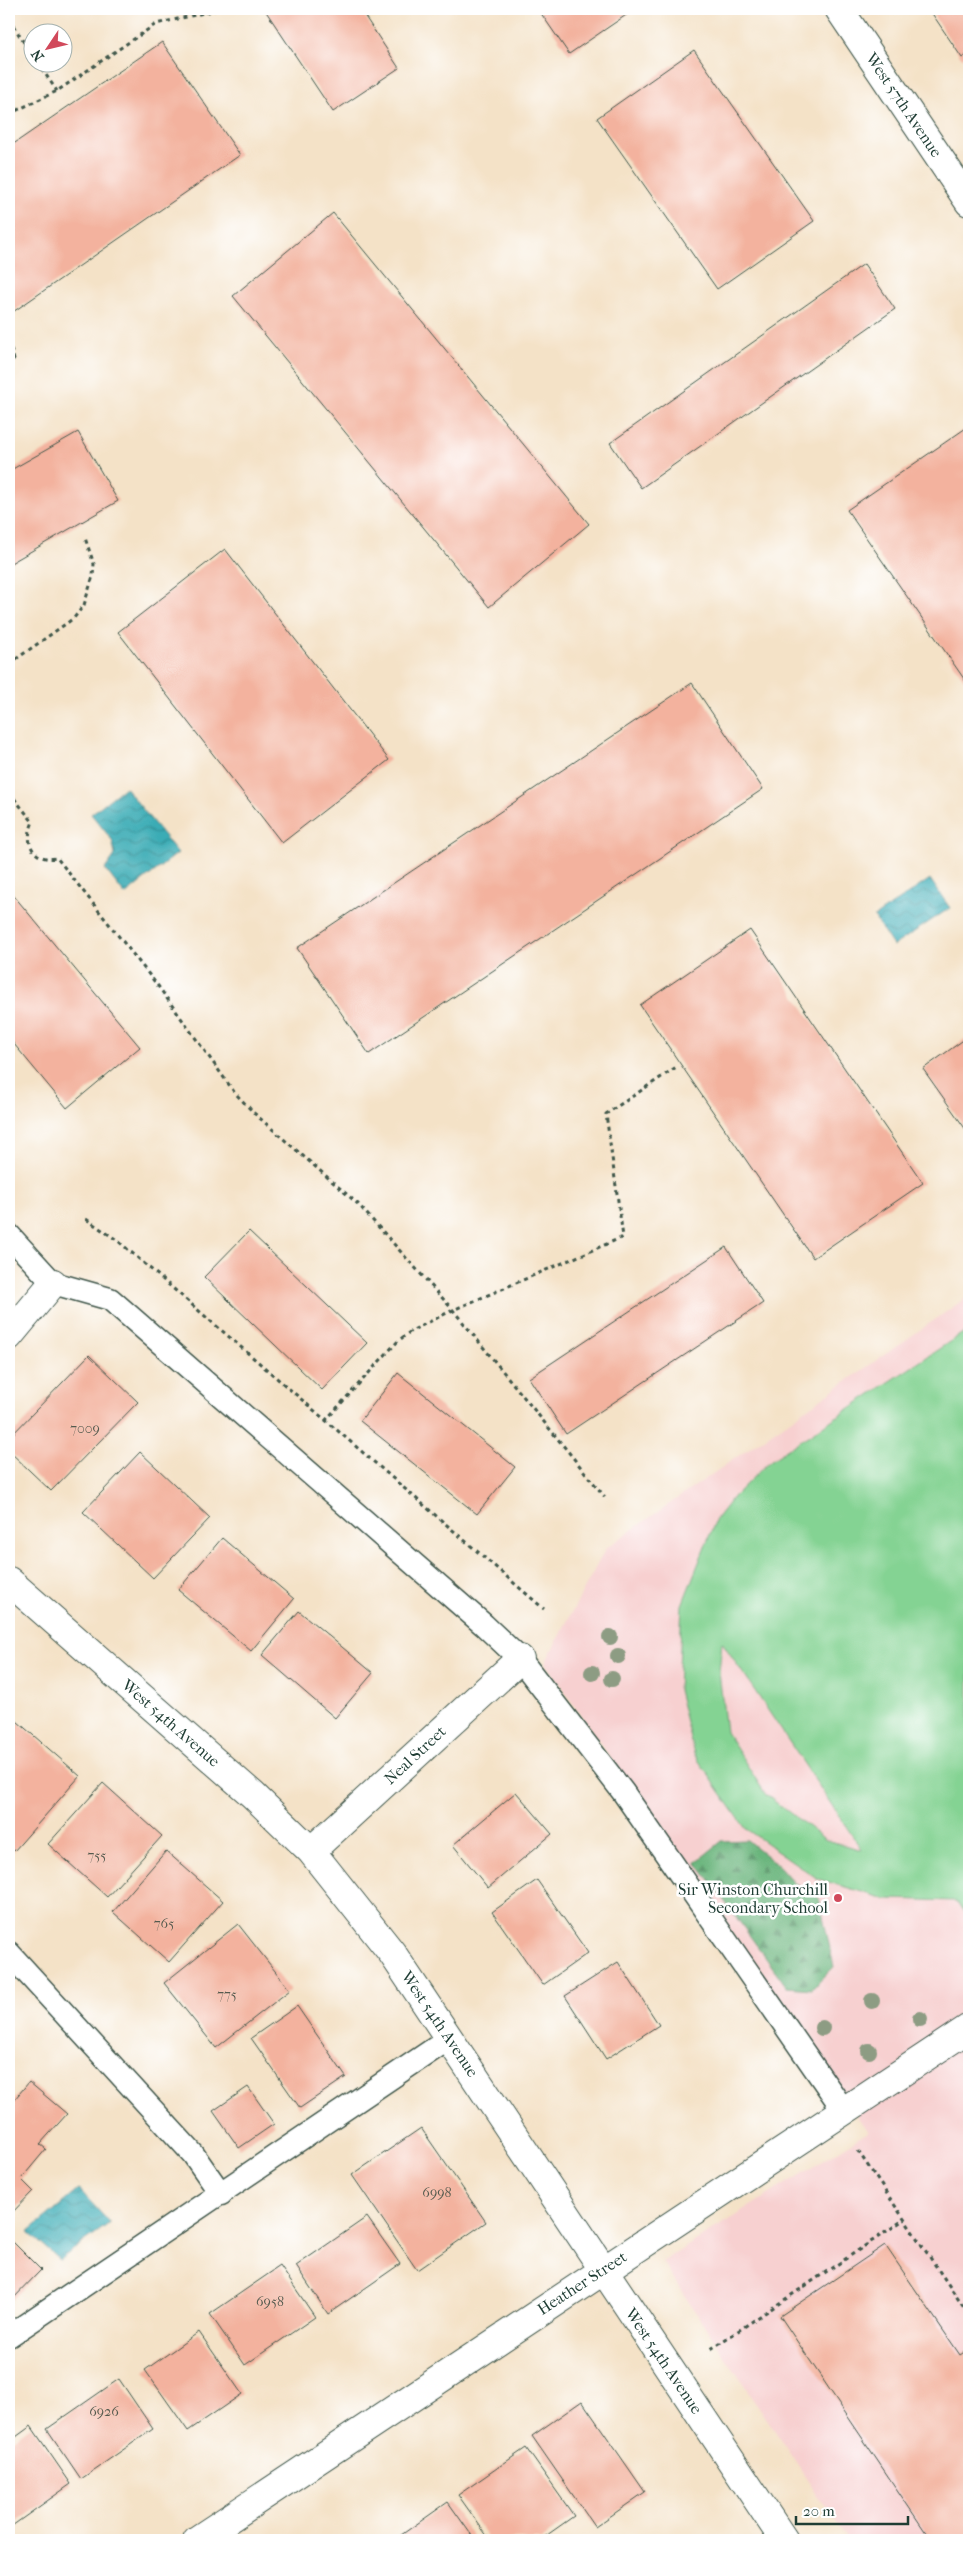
<svg xmlns="http://www.w3.org/2000/svg" width="978" height="2549" font-family="'IM FELL French Canon',serif">
<style>
.built{fill:#f7d0d0}
.grass{fill:#84d393;stroke:#528864;fill-rule:evenodd}
.forest{fill:url(#forest-firs);stroke:#457958}
.water{fill:url(#water-waves);stroke:#2d7474}
.building{fill:#f3b29e}
.lines{fill:none;stroke-linecap:round;stroke-linejoin:round}
.lane-casing{stroke:#3f564a;stroke-width:25}
.street-casing{stroke:#3f564a;stroke-width:30}
.secondary-casing{stroke:#3f564a;stroke-width:30}
.path{stroke:#3f564a;stroke-width:3;stroke-dasharray:4 4;stroke-linecap:butt}
.lane{stroke:#fff;stroke-width:22}
.street{stroke:#fff;stroke-width:28}
.secondary{stroke:#fff;stroke-width:28}
.tree{fill:#8d9c83}
.poi-dot{fill:#d1495b;stroke:#fff;stroke-width:2}
.labels{text-anchor:middle;dominant-baseline:central;stroke-width:5;stroke-linejoin:round;paint-order:stroke}
.number-label{font-size:14px;fill:#545a4e}
.street-label{font-size:16px;fill:#1f3d34;stroke:#fff}
.poi-label{font-size:16px;fill:#1f3d34;stroke:#fff;text-anchor:end}
</style>
<defs>
<pattern id="forest-firs" width="22" height="20" patternUnits="userSpaceOnUse" patternTransform="scale(1.25)"><rect width="22" height="20" fill="#6bb57d"/><path d="M5 1l3.5 6h-7zM16 11l3.5 6h-7z" fill="#579467"/></pattern>
<pattern id="water-waves" width="16" height="10" patternUnits="userSpaceOnUse" patternTransform="scale(1.25)"><rect width="16" height="10" fill="#3bacb5"/><path d="M0 5q4-4 8 0t8 0" fill="none" stroke="#318d94"/></pattern>
</defs>
<rect width="100%" height="100%" fill="#fff"/>
<filter id="ink" filterUnits="userSpaceOnUse"><feTurbulence type="fractalNoise" baseFrequency=".02" numOctaves="2"/><feDisplacementMap in="SourceGraphic" scale="10" xChannelSelector="R" yChannelSelector="G"/><feConvolveMatrix kernelMatrix="1 2 1 2 8 2 1 2 1" color-interpolation-filters="sRGB"/></filter>
<filter id="wash" filterUnits="userSpaceOnUse"><feTurbulence type="fractalNoise" baseFrequency=".0096" numOctaves="4" result="noise"/><feDisplacementMap in="SourceGraphic" scale="20" xChannelSelector="R" yChannelSelector="G"/><feGaussianBlur stdDeviation="1.12" result="paint"/><feColorMatrix in="noise" values="0 0 0 0 0 0 0 0 0 0 0 0 0 0 0 0 0 1.4 0 .05"/><feComposite in="paint" operator="in"/></filter>
<g filter="url(#wash)">
<rect width="100%" height="100%" fill="#f4e2c7"/>
<path class="built" d="M969,1296V2540H848L662,2262L868,2132L545,1663L606,1548Z"/>
<path class="grass" d="M969,1329V1919L956,1901L886,1899L818,1879L746,1829L694,1754L678,1690L682,1605L716,1519L734,1496L770,1461ZM722,1642L862,1850L826,1840L766,1795L726,1732L719,1672Z"/>
<path class="forest" d="M747,1840L779,1866L795,1884L819,1898L834,1967L812,1989L787,1987L696,1862L722,1841Z"/>
<path class="water" d="M125,787L178,853L125,895L105,869L115,855L112,840L91,814Z
M930,879L950,908L893,946L874,917Z
M79,2189L110,2223L59,2260L28,2232Z"/>
<g id="blocks">
<path class="building" d="M267,9H360L399,68L333,112L265,10Z
M538,9H635L569,54Z
M929,9H969V53L962,58Z
M162,42L240,155L10,314L9,147Z
M694,50L814,221L717,289L597,118Z
M333,213L589,524L489,607L233,296Z
M864,264L895,309L641,488L610,443Z
M966,428L969,433V686L847,510Z
M78,432L118,501L9,564V471Z
M225,549L389,760L282,843L118,632Z
M692,683L763,789L369,1054L297,948Z
M9,890L140,1047L67,1108L9,1038Z
M750,930L923,1183L813,1258L640,1005Z
M969,1036V1134L923,1069Z
M249,1231L367,1343L322,1390L204,1277Z
M726,1247L763,1303L566,1434L529,1378Z
M89,1355L138,1402L51,1491L9,1451V1438Z
M398,1373L515,1467L477,1514L360,1421Z
M140,1452L210,1518L153,1578L83,1512Z
M222,1538L294,1599L251,1651L178,1590Z
M299,1611L373,1673L335,1718L262,1655Z
M10,1715L80,1776L14,1851L9,1846Z
M103,1783L162,1836L107,1897L48,1844Z
M516,1792L552,1834L488,1888L453,1845Z
M166,1851L223,1901L169,1962L113,1912Z
M537,1880L588,1953L543,1985L492,1912Z
M238,1924L290,1990L216,2048L164,1983Z
M618,1962L659,2025L606,2059L565,1996Z
M297,2006L346,2077L300,2108L251,2038Z
M29,2082L67,2114L40,2144L46,2149L21,2179L33,2191L9,2216V2106Z
M248,2087L274,2124L239,2148L213,2111Z
M421,2128L486,2222L417,2270L352,2175Z
M367,2217L400,2264L328,2314L296,2266Z
M9,2238L41,2270L9,2303Z
M885,2245L960,2355L969,2349V2540H931L780,2316Z
M280,2266L315,2317L245,2365L210,2314Z
M199,2332L242,2394L188,2431L145,2370Z
M119,2379L153,2429L81,2479L47,2429Z
M582,2401L645,2492L595,2527L532,2436Z
M31,2426L71,2484L9,2528V2442Z
M526,2448L574,2516L540,2540H490L458,2495Z
M448,2502L475,2540H394Z"/>
</g>
</g>
<g filter="url(#ink)">
<use href="#blocks" fill-opacity="0" stroke="#3f564a" stroke-width="1"/>
<g class="lines">
<defs>
<path id="lane" d="M9,1235L53,1283L110,1299L484,1625L520,1659L623,1792L845,2112
M9,1953L193,2154L221,2194
M9,2336L450,2038"/>
<path id="street" d="M9,1336L53,1283
M9,1581L253,1795L311,1851L392,1953L784,2540
M311,1851L520,1659
M197,2540L969,2028"/>
<path id="secondary" d="M839,9L969,202"/>
</defs>
<use href="#lane" class="lane-casing"/>
<use href="#street" class="street-casing"/>
<use href="#secondary" class="secondary-casing"/>
<path class="path" d="M9,19L32,55
M37,62L57,91
M9,114L57,91L156,24L221,9
M9,341L15,364
M9,664L74,618L84,605L93,576L94,564L85,538
M9,792L33,822C23,843 34,862 57,858L158,986L235,1093L255,1114L358,1204L453,1310L605,1497
M86,1219L117,1240L544,1609
M325,1421L398,1341L411,1331L453,1310L623,1237L606,1114L678,1066
M858,2151L969,2315
M711,2349L905,2219"/>
<use href="#lane" class="lane"/>
<use href="#street" class="street"/>
<use href="#secondary" class="secondary"/>
</g>
<g class="tree">
<circle cx="610" cy="1637" r="8"/>
<circle cx="618" cy="1656" r="8"/>
<circle cx="592" cy="1673" r="8"/>
<circle cx="612" cy="1679" r="8"/>
<circle cx="872" cy="2001" r="8"/>
<circle cx="920" cy="2019" r="8"/>
<circle cx="822" cy="2028" r="8"/>
<circle cx="869" cy="2051" r="8"/>
</g>
</g>
<circle class="poi-dot" cx="838" cy="1898" r="5"/>
<g class="labels">
<g class="number-label">
<text x="85" y="1428">7009</text>
<text x="97" y="1855">755</text>
<text x="164" y="1923">765</text>
<text x="227" y="1994">775</text>
<text x="437" y="2192">6998</text>
<text x="270" y="2301">6958</text>
<text x="104" y="2411">6926</text>
</g>
<g class="street-label">
<text transform="translate(904 105) rotate(56)">West 57th Avenue</text>
<text transform="translate(171 1723) rotate(41)">West 54th Avenue</text>
<text transform="translate(415 1755) rotate(-43)">Neal Street</text>
<text transform="translate(440 2024) rotate(56)">West 54th Avenue</text>
<text transform="translate(582 2283) rotate(-33)">Heather Street</text>
<text transform="translate(664 2361) rotate(56)">West 54th Avenue</text>
</g>
<g class="poi-label">
<text x="828" y="1889">Sir Winston Churchill<tspan x="828" dy="18">Secondary School</tspan></text>
</g>
</g>
<rect width="978" height="2549" fill="none" stroke="#fff" stroke-width="30"/>
<g transform="translate(48 48) rotate(235)"><circle r="24" fill="#ffffff" stroke="#a5b1ae"/>
<path d="M0-4L9 19L0 12L-9 19Z" fill="#d1495b"/>
<text y="-8" font-size="14" font-weight="bold" text-anchor="middle" fill="#1f3d34">N</text>
</g>
<path d="M796 2516v8h112v-8" fill="none" stroke="#1f3d34" stroke-width="2.5"/>
<text x="803" y="2516" font-size="15" fill="#1f3d34" stroke="#ffffff" stroke-width="4" paint-order="stroke">20 m</text>
</svg>
